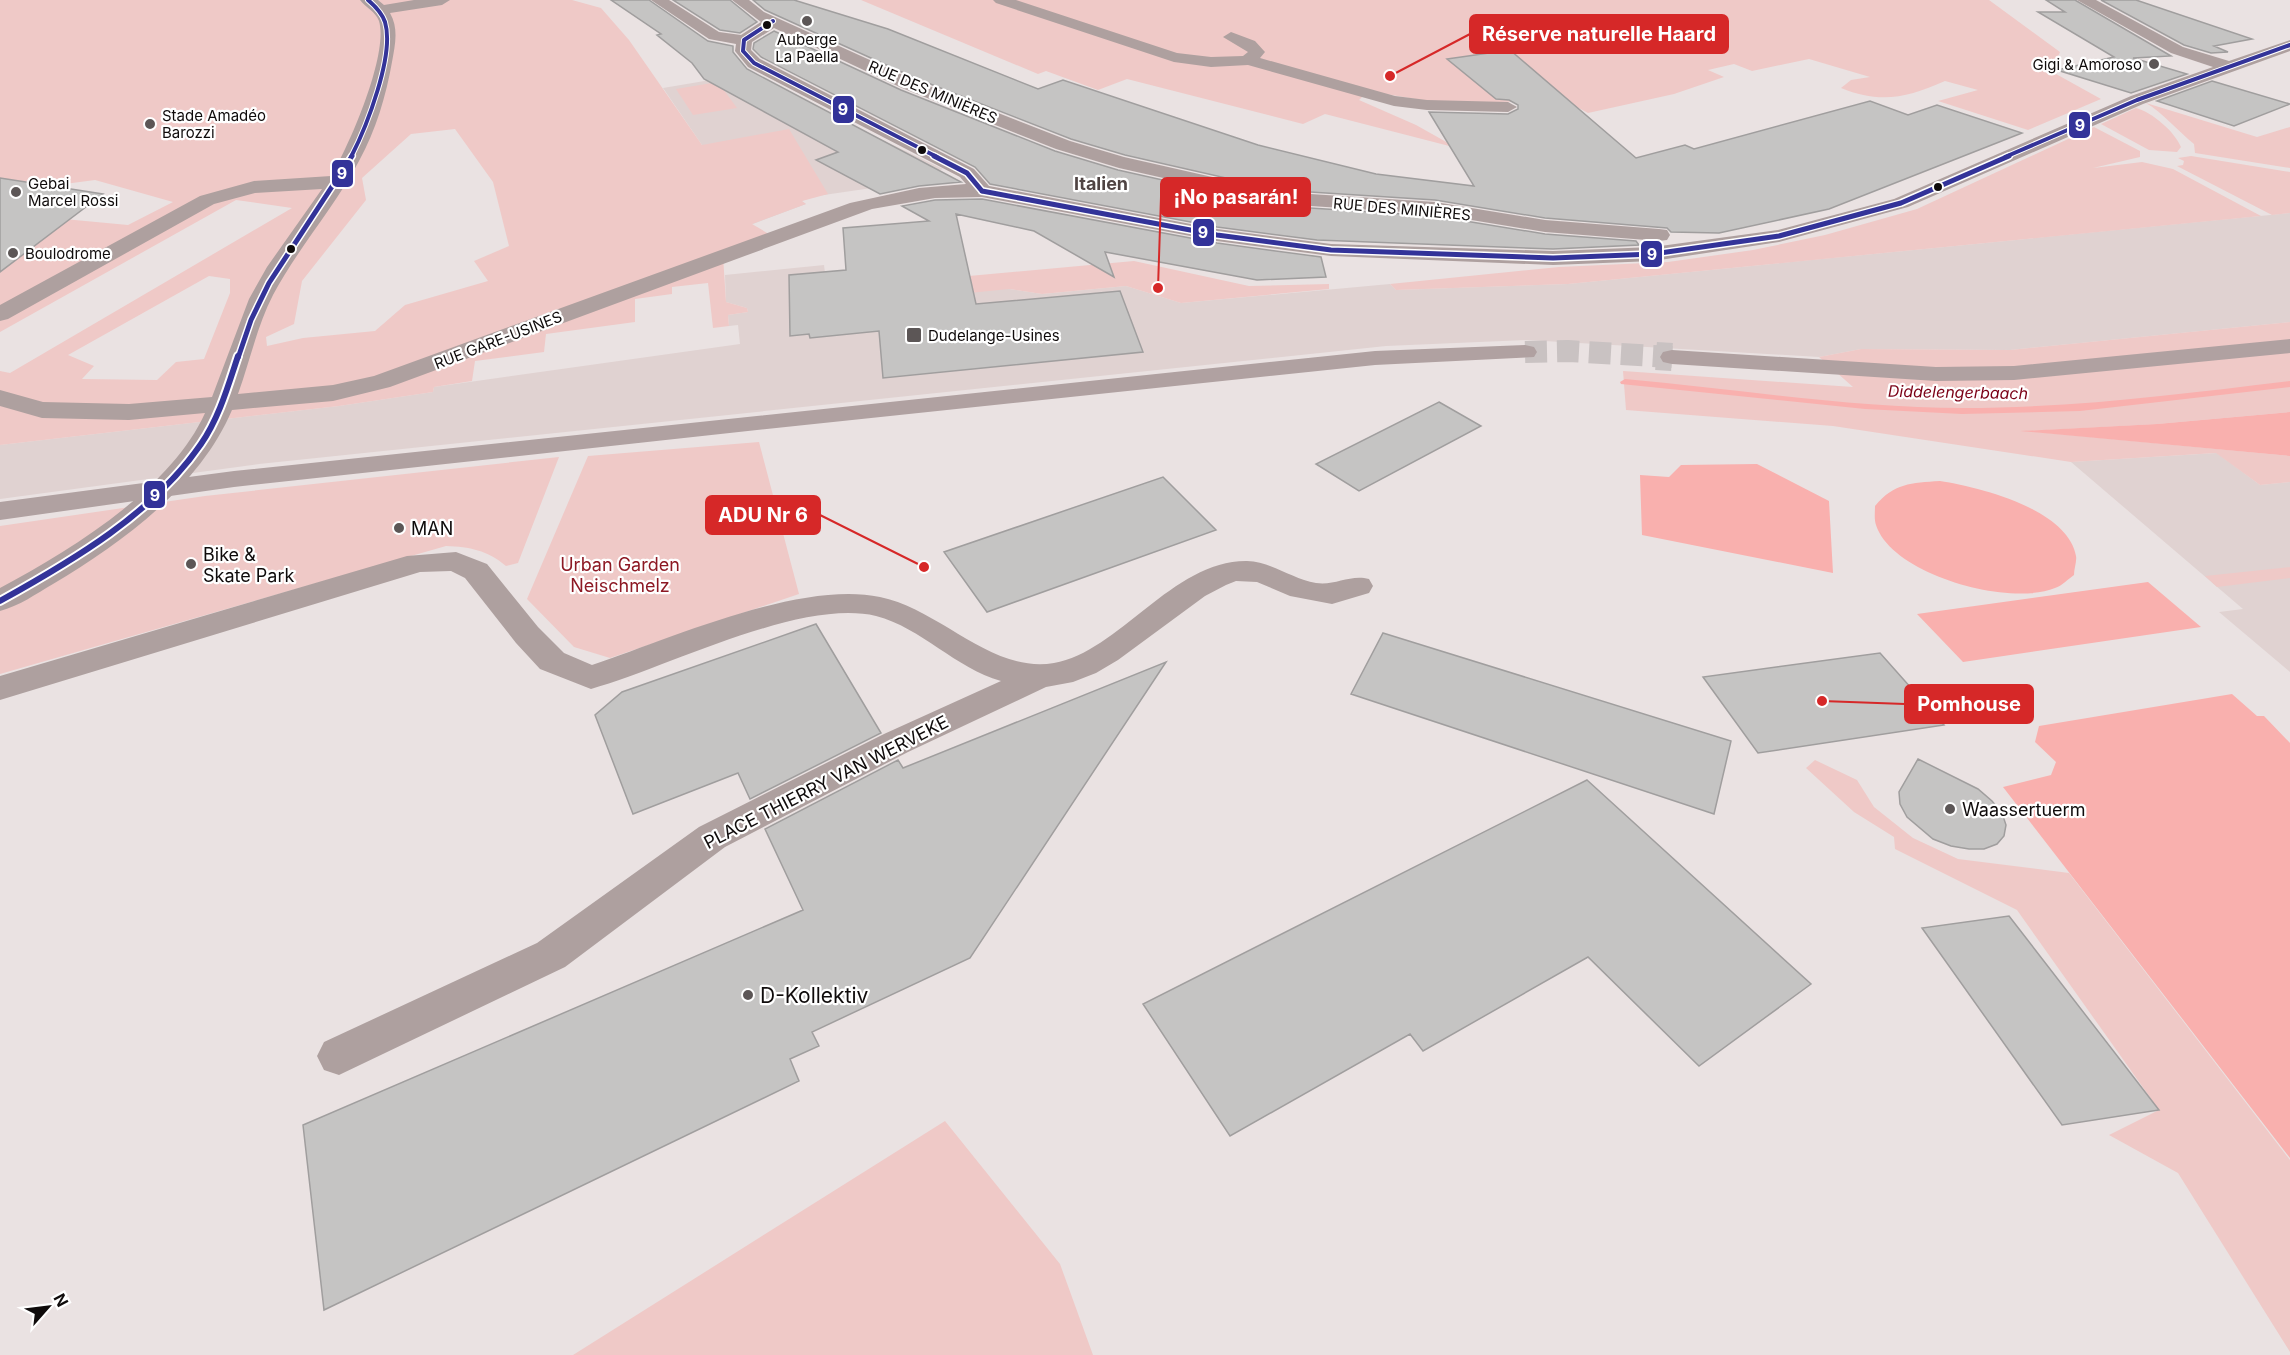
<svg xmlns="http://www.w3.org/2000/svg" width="2290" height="1355" font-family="Inter,sans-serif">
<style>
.built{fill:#e0d2d1}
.green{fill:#efc9c7;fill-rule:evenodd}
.water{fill:#f9b0ae}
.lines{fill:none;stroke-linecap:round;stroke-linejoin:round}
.stream{fill:#f9b0ae;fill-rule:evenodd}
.building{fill:#c5c4c3;stroke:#a09e9e;stroke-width:1.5}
.major-tunnel-far1{stroke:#c9c2c2;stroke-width:22;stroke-dasharray:22 10;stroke-linecap:butt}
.major-tunnel{stroke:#c9c2c2;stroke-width:28;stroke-dasharray:28 14;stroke-linecap:butt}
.minor{fill:#aea09f;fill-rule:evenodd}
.major{fill:#b0a1a1;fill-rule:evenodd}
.bus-1-far2-casing{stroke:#fff;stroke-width:6}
.bus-1-far1-casing{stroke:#fff;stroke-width:8}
.bus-1-casing{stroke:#fff;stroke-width:10}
.bus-1-far2{stroke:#339;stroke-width:4}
.bus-1-far1{stroke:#339;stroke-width:5}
.bus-1{stroke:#339;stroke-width:6}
.poi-dot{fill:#5c5656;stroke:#fff;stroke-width:2}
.bus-dot{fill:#0f0b0b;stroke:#fff;stroke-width:2}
.labels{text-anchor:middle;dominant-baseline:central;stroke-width:4.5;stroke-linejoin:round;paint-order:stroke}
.far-poi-label{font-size:15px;fill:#0f0b0b;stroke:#fff;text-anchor:start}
.far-street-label{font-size:15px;fill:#0f0b0b;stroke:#fff}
.far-water-label{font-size:16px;font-style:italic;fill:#7b0016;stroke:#fff}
.far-quarter-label{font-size:18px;font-weight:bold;fill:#4f4443;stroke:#fff}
.poi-label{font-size:18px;fill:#0f0b0b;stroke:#fff;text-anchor:start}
.park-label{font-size:18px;fill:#8d1924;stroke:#fff}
.street-label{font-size:18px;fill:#0f0b0b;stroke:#fff}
.near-poi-label{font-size:21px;fill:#0f0b0b;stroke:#fff;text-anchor:start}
.leader{fill:none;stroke:#d62828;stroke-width:2}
.callout-dot{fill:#d62828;stroke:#fff;stroke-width:2}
.callout{fill:#d62828;stroke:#d62828;stroke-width:2}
.callout-label{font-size:20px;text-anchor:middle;font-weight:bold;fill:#fff}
.line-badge{stroke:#fff;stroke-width:2}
.badge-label{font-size:16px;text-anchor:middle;font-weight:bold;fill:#fff}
</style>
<rect width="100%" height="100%" fill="#eae2e2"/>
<path class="built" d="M746,74L943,169L906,183L817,196L801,201L806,204L745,227L702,145L663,88Z
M2290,213V322L2010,350L1861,349L1819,357L1527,340L1386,346L259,464L0,499V445L339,406L433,392L434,387L740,344L738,325L729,326L728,315L748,312L747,308L726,302L725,275L824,265L827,289H1009L1042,294L1126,286L1181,303L1390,284L1396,290L1568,284Z
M2217,453L2260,485L2290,482V672L2219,612L2243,609L2071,462Z"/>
<path class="green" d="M0,0H572L601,8L629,40L702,145L789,129L828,194L802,201L806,204L752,224L774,237L723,256L726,302L747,308L748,312L728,315L729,326L713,328L708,283L672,287V294L635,299V322L546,334L544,352L475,361L472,381L434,387L433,392L339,406L0,445V371L10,373L292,208L236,200L0,332V213L128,225L173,202L95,180L42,187L0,211ZM455,129L493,182L509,246L474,261L488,281L405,305L375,331L303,338L267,346L266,337L294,324L302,281L366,200L362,178L411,134ZM209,276L230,279V293L204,359L176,362L157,380L82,379L94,366L68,355Z
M861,0H1989L2060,52L2057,59L2038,64L2101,99L2028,130L1938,101L1978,90L1945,81C1907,98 1880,104 1841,88L1851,80L1870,77L1809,59L1752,71L1734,64L1708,70L1724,77L1674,94L1588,113L1564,100L1465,103L1427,101L1368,91L1359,100L1416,125L1457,148L1325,114L1303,124L1127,79L1098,90L1046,71L1038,74Z
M718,82L737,108L693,115L676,89Z
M2146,103L2257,137L2290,127V168L2195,153L2194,144C2178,131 2163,113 2146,103Z
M2136,108C2152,112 2175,132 2181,147L2177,152L2149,150L2101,124Z
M2094,127L2140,151V157L2093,168L2142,162L2173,169L2261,216L1568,284L1396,290L1390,284L1559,267L1668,262L1753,250L1825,235L1917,209Z
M2191,156L2290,172V213L2272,215L2177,166L2183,165L2184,161L2178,158Z
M1134,261L1249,286L1329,284V289L1181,303L1126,286L1042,294L1009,289L791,311L827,289Z
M2290,322V412L2157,424L2026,431L2290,456V482L2260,485L2216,453L2071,462L1833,426L1626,410L1623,371L1853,387L1819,357L1861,349L2010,350Z
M759,442L799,594L610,658L574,647L527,599L588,456Z
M559,457L518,563L506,566C487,550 470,547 446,546L0,674V526L205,496Z
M2290,567V578L2217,587L2205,576Z
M1815,760L1857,780L1874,807L1913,838L1958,859L2069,873L2290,1160V1352L2178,1173L2109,1135L2159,1110L2017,910L1895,849L1894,837L1854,812L1806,768Z
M945,1121L1060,1264L1093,1355H573Z"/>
<path class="water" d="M2290,412V456L2020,431L2157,424Z
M1757,464L1829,501L1833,573L1642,535L1640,475L1669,477L1681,465Z
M1940,481C1979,487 2068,509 2076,556C2077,561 2074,569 2074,575C2068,579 2062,586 2055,588C2010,607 1892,575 1876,525C1874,519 1875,512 1875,506C1894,483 1911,483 1940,481Z
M2148,582L2201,627L1963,662L1917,614Z
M2232,694L2257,716H2264L2290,743V1158L2003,787L2051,775L2056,762L2035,742L2039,726Z"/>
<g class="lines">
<path class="stream" d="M1625,379C1738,389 1851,408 1964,408C2074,408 2182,394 2290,381V387L2080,411L1962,414L1865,409L1621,384L1620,382Z"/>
</g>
<path class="building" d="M611,0H649L708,41L733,46V52L747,69L961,182L919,186L880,194L816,160L838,152L704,79L692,63L657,35L661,34Z
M673,0H730L757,22L740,33L720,30Z
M753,0H794L888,29L1038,89L1063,80L1258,145L1376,174L1474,186L1429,112L1508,114L1518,109V105L1509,100L1496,99L1447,59L1510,50L1636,158L1685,145L1694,149L1870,101L1908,115L1937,105L2022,133L1829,209L1719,233L1671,232L1667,228L1545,218L1435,200L1279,190L1125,155L1071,139L915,78L765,10Z
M2046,0H2075L2171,56L2133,58L2187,74L2131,93L2057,70L2114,57L2038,12H2065Z
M2101,0H2136L2252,39L2214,46L2228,52L2211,53L2184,45Z
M774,31L901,90L1055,151L1118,170L1279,206L1435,216L1545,234L1636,241L1639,245L1553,249L1317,240L1217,227L990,184L975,167L761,57L753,49L754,43Z
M2212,81L2290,104L2234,126L2157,101Z
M0,178L103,194L0,272Z
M982,199L1217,243L1321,257L1326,277L1257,280L1105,252L1114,277L1034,231L956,214L976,304L1120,291L1143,352L883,378L879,331L810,338L809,334L790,336L789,275L846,270L843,228L929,221L902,206L935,200Z
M1439,402L1481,426L1359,491L1316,464Z
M1163,477L1216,530L987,612L944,552Z
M816,624L881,733L750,799L738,773L633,814L595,715L622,692Z
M1383,633L1731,741L1714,814L1351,694Z
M1880,653L1944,725L1758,753L1703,677Z
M1166,662L970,958L812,1032L819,1046L790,1059L799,1081L324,1310L303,1125L803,910L765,829L898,760L903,768Z
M1918,759L1978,789L1992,801L2002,813L2006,825L2004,836L1997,844L1984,849H1969L1951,846L1933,839L1907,817L1900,804L1899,792Z
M1587,780L1811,984L1699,1066L1588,957L1423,1051L1410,1034L1230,1136L1143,1004Z
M2009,916L2159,1110L2062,1125L1922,928Z"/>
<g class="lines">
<path class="major-tunnel-far1" d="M1525,352L1568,351L1672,357"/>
<path class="major-tunnel" d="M1656,356L1672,357"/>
<path class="minor" d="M360,0H378L384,5L414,0H450L442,5L390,13C399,29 395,45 392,62C386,96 376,130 359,161C334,208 298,248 273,295C257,326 250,361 238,394L333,385L374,376L850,203L919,188L966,184L960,177L748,67L735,51L736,44L709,39L651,0H669L719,32L741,35L761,22L732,0H749L764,12L914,80L1070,141L1124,157L1279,192L1435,202L1545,220L1659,229L1667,230L1670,235L1667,240L1659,241L1545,232L1435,214L1279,204L1119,168L1056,149L902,88L774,28L752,42L751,50L760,59L974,169L989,186L1217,229L1331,244L1553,251L1653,247L1778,230L1894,199L2131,96L2213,67L2171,53L2077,0H2096L2183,47L2229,61L2290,40V51L2143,104L1908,207L1779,242L1653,261L1553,265L1331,256L1217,241L982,197L935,198L872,209L390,387L333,401L232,410C200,486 122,543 53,584C36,594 19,606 0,611V588C71,550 171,489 205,413L129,420L42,418L0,406V390L43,402L129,404L212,397L249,299L267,267L322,189L255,193L214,204L8,319L0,321V305L200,196L254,181L331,176C349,147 389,54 379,21C375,11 366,8 360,0Z
M993,0H1016L1177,53L1211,57L1243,56L1248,52L1223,37L1231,32L1255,41L1265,52L1260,58L1395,96L1427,100L1508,102L1517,107L1508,112L1427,110L1394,106L1248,65L1211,67L1174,62L996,3Z
M456,552L487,564L538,627L564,653L592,665C670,639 800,580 880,597C940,609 992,674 1054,663C1119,652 1173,560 1247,561C1272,562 1292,579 1316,583C1335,586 1350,574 1369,579L1373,586L1369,593L1332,604L1290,596L1257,582L1236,581L1226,585L1205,596L1118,660L1096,673L1073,682L1046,687L908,752L725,847L565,967L339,1075L324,1070L317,1056L324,1042L537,943L699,827L884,734L1001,681C955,668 922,628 876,616C800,598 667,668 591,689L540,669L516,643L465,578L451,571L420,572L0,700V676L407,556Z"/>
<path class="major" d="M2290,339V353L2014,380L1936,381L1672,364L1663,362L1660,357L1663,352L1672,350L1936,367L2014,366Z
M1525,345L1534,347L1537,352L1534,357L1375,365L757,430L234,487L0,520V502L234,471L1375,351Z"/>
<defs>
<path id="bus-1-far2" d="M773,21L744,40L743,51L754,63L937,157
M351,157C366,128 395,55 385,22C382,13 375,6 368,0
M2005,157L2137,100L2290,45"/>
<path id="bus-1-far1" d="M934,156L967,173L982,191
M982,191L1217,235L1331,250L1553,258L1653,254L1779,236L1901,203L2009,156
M238,358L251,320L269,283L352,156"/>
<path id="bus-1" d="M0,601C72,561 153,514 201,444C219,418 228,386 238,356"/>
</defs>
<use href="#bus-1-far2" class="bus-1-far2-casing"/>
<use href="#bus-1-far1" class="bus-1-far1-casing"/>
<use href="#bus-1" class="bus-1-casing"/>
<use href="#bus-1-far2" class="bus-1-far2"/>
<use href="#bus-1-far1" class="bus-1-far1"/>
<use href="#bus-1" class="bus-1"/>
</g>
<g class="poi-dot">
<circle cx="807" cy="21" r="6"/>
<circle cx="2154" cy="64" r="6"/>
<circle cx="150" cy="124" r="6"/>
<circle cx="16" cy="192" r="6"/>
<circle cx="13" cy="253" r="6"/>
<rect x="906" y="327" width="16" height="16" rx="3"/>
<circle cx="399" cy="528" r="6"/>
<circle cx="191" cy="564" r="6"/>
<circle cx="1950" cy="809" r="6"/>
<circle cx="748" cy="995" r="6"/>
</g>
<g class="bus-dot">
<circle cx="767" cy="25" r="5"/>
<circle cx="922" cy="150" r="5"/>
<circle cx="1938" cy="187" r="5"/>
<circle cx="291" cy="249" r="5"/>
</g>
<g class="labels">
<g class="far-poi-label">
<text x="807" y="39" text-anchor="middle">Auberge<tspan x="807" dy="17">La Paella</tspan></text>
<text x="2142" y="64" text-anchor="end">Gigi &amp; Amoroso</text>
<text x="162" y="115">Stade Amadéo<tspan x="162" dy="17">Barozzi</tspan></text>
<text x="28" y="183">Gebai<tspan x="28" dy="17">Marcel Rossi</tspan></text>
<text x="25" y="253">Boulodrome</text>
<text x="928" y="335">Dudelange-Usines</text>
</g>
<g class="far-street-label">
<text transform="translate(933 92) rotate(23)">RUE DES MINIÈRES</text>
<text transform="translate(1402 209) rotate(5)">RUE DES MINIÈRES</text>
<text transform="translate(498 340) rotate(-21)">RUE GARE-USINES</text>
</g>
<g class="far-water-label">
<text transform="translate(1958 392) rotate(1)">Diddelengerbaach</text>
</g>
<g class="far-quarter-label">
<text x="1101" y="183">Italien</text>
</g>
<g class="poi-label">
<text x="411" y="528">MAN</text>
<text x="203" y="554">Bike &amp;<tspan x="203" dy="21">Skate Park</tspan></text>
<text x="1962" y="809">Waassertuerm</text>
</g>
<g class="park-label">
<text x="620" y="564">Urban Garden<tspan x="620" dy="21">Neischmelz</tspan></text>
</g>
<g class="street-label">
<text transform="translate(826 782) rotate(-27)">PLACE THIERRY VAN WERVEKE</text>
</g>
<g class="near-poi-label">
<text x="760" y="995">D-Kollektiv</text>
</g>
</g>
<path class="leader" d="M1390 76L1470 34M1158 288L1161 197M924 567L820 515M1822 701L1905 704"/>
<g class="callout-dot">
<circle cx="1390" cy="76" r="6"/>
<circle cx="1158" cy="288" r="6"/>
<circle cx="924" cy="567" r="6"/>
<circle cx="1822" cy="701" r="6"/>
</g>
<g class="callout">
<rect x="1470" y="15" width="258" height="38" rx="6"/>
<rect x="1161" y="178" width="149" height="38" rx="6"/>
<rect x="706" y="496" width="114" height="38" rx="6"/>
<rect x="1905" y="685" width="128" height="38" rx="6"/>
</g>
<g class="callout-label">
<text x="1599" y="41">Réserve naturelle Haard</text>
<text x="1236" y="204">¡No pasarán!</text>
<text x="763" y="522">ADU Nr 6</text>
<text x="1969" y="711">Pomhouse</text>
</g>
<g class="line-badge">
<rect x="832" y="95" width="23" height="29" rx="6" fill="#339"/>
<rect x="2068" y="111" width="23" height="28" rx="6" fill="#339"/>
<rect x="331" y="159" width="23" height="29" rx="6" fill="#339"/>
<rect x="1192" y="218" width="23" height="29" rx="6" fill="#339"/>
<rect x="1640" y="240" width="23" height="28" rx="6" fill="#339"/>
<rect x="143" y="480" width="23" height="29" rx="6" fill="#339"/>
</g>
<g class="badge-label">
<text x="843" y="115">9</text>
<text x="2080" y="131">9</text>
<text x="342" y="179">9</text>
<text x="1203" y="238">9</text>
<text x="1652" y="260">9</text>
<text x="155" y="501">9</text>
</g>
<g transform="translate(48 1307) rotate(62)" stroke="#ffffff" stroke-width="4.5" paint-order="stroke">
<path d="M0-4.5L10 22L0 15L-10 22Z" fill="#0f0b0b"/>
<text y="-9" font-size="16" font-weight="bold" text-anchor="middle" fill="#0f0b0b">N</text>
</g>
</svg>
